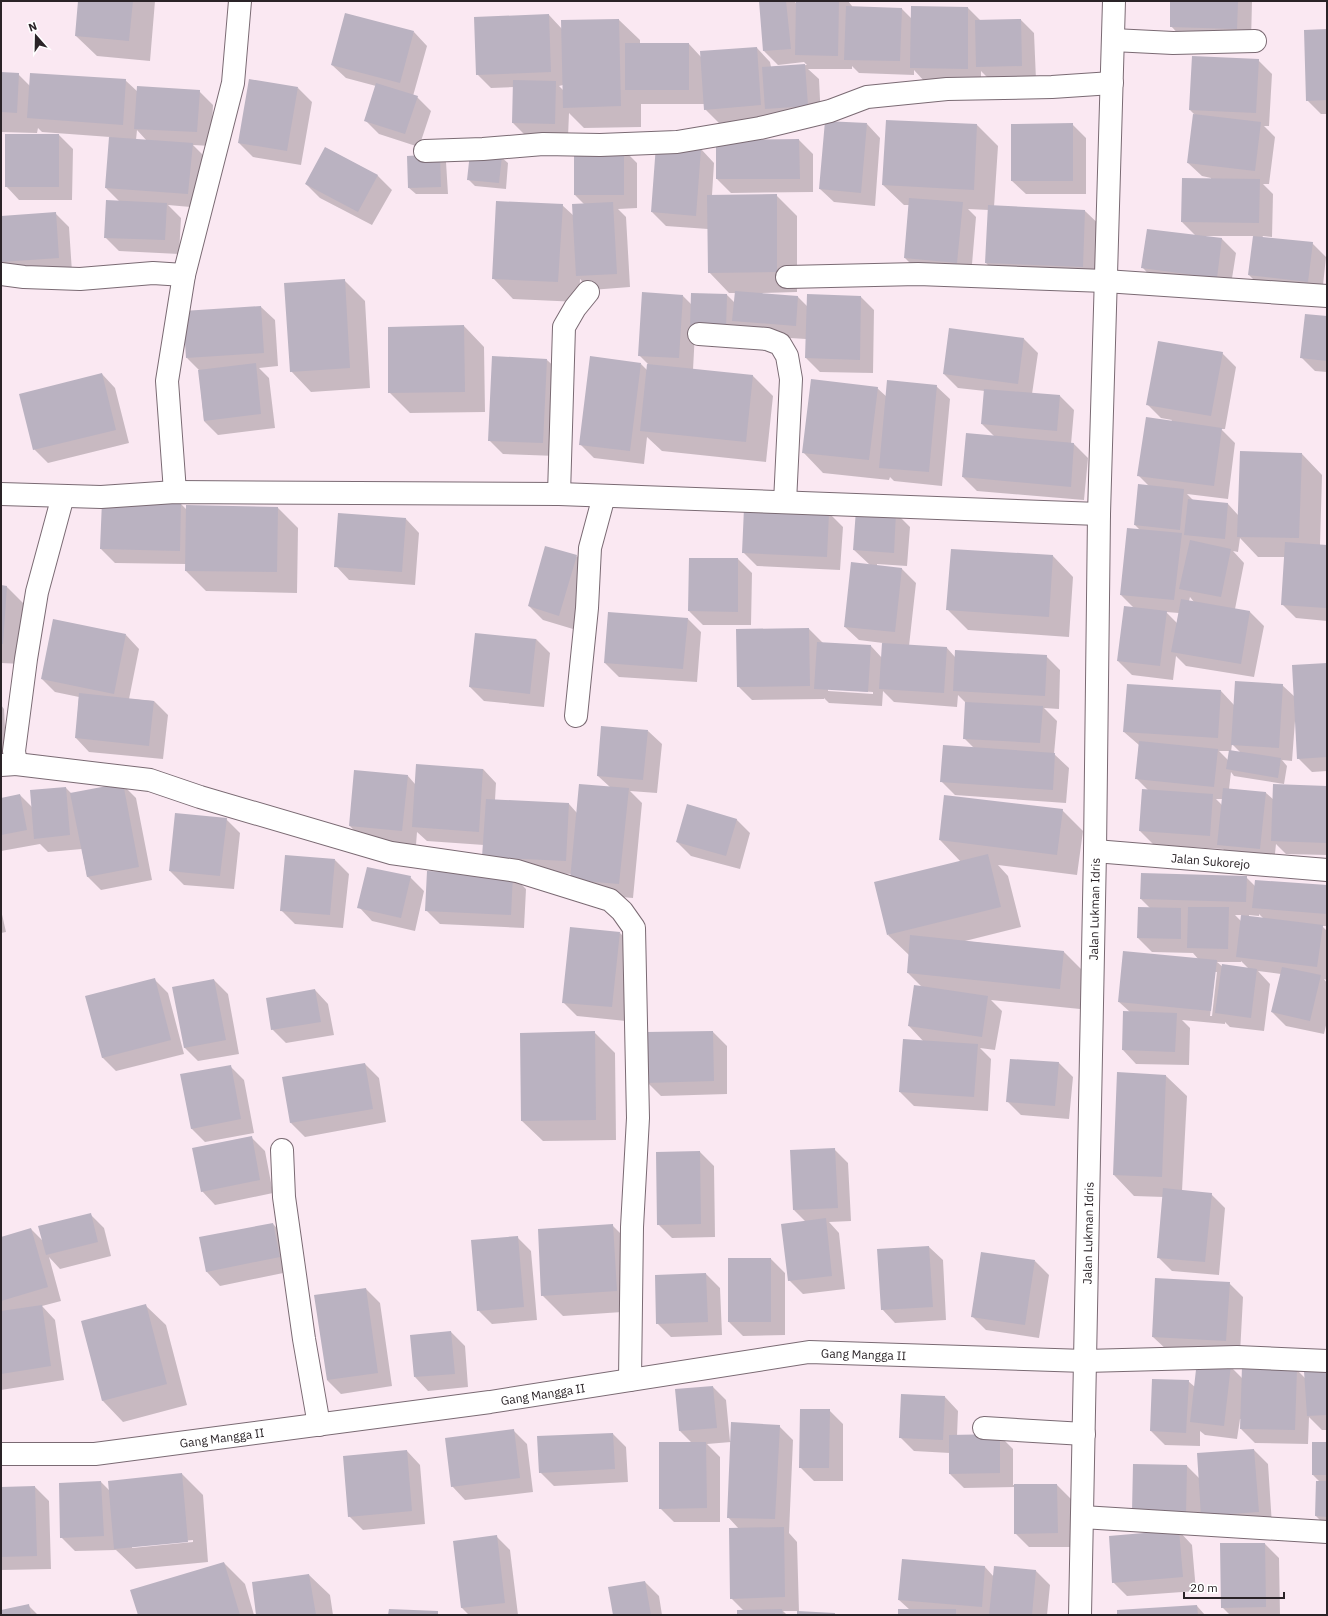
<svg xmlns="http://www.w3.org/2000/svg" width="1328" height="1616" font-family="'IBM Plex Sans',sans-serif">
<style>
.shadow{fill:#0003;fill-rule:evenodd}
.building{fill:#bab2c1}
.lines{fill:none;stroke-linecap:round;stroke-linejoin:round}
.minor-casing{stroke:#7a6a73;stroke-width:24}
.minor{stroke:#fff;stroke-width:22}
.labels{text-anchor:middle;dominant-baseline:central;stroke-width:3.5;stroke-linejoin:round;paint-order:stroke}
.street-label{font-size:12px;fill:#2a2327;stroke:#fff}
</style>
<rect width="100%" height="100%" fill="#fae8f2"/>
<path class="shadow" d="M79,1H155L150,61L97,56L76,36Z
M760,1H794L797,4V1H848L852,6V8L902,9L912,19L968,8L981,21L1021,20L1034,33L1036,80L991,81L981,71V82H925L914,70V75L859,73L852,66V69H808L819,79L821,120L776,119L719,123L705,109V104H641V127L584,128L569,113L568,137H527L513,123L514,87L491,88L477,74L549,15L562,29V21L619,20L640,40V44H689L701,57L757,48L770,62L771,67L807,65L804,62L778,65L764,51ZM563,85V90L559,86Z
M1171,1H1252L1251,42L1184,40L1171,26Z
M1327,30V114H1321L1307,100Z
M414,32L427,46L413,96L417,97L431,111L419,147L379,134L365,120L376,86L346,78L332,65Z
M1258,60L1272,74L1269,126H1264L1275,137L1269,184H1263L1273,194L1272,237L1263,236L1262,238L1312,243L1326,257L1322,295L1263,289L1249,275L1254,236H1206V237L1222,239L1236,253L1230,291L1156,282L1143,268L1196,236L1182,222L1211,179V178L1202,176L1188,163L1196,116L1190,110Z
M1,73L18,74L30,86L125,80L138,92L199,91L213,105L211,146L193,145L206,158L202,208L168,205L181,218L179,254L119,251L105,237L120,202L106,188L110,137L42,132L38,128L37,133L1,132ZM137,130L147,141L136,140Z
M298,88L312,102L301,165L253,157L239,143Z
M867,124L880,138L875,206L834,202L820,189Z
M1072,124L1086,138V194H1026L1012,181Z
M977,125L998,146L994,207L1085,211L1106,231L1103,287L1007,284L986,263L989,210L968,209L976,217L971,276L919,272L905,258L909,205H904L883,185Z
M59,135L73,149L72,200H19L6,186Z
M799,140L813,154V192L731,193L717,179Z
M326,148L378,176L392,190L372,225L320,198L306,184Z
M623,149L637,163V208L618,209L626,217L630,287L591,290L580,279L579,302L513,299L493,278L562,205L574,216L584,204L575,195V150Z
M701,149L714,163L712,195H776L797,216V292L762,293V294L798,297L807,306L861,297L874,310L873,373L820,372L806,358V339L695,332L693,370L753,376L773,396L766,462L662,451L647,437L644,464L594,458L580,444L641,364L647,370L648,364L639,355L683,296L692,305V294L727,295L735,303V293H729L709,272L708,229L666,226L652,212Z
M439,155L446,162L448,194H416L409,188Z
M501,157L508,163L506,189L475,186L468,179Z
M55,213L69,227L72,272L14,275L1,263V217Z
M344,280L365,301L370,388L311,392L291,371Z
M261,307L275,320L278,366L259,368L269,378L275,428L218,435L204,421L199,370L187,358Z
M1327,317V372L1315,371L1301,357Z
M464,326L484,347L485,412L410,413L389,392Z
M1024,339L1038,353L1032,394L1060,396L1074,410L1071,444H1074L1088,458L1084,500L977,491L963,477L995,437L982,424L985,391L958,388L944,374Z
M1222,353L1236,367L1225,429H1221L1235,443L1228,499L1187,494L1194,501L1228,504L1238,515L1302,454L1322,475L1320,545L1327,546V621L1296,618L1282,604L1285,557H1258L1240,538L1238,552L1233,551L1244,563L1235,609L1250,612L1264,626L1254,677L1186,666L1176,656L1173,680L1132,675L1118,661L1134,608L1121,595L1140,530L1135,525L1149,486L1138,475L1172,420L1161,418L1147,404ZM1190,597L1194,602L1189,601ZM1166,612L1179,613L1177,623Z
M547,360L561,373L557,456L503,454L489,440Z
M102,374L115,388L129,443L48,463L34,449Z
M936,386L950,399L942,486L894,481L890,477L889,480L823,473L803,452L877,388L887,397Z
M103,502L181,504L187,510L278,508L298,528L297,593L206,591L186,571V564L115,563L101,549Z
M829,513L843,527L840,570L757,566L743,552Z
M896,513L910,527L907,566L877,564V566L902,569L916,583L909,646L947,648L955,657L1046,656L1060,670L1059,709L1044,708L1057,721L1054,754L1069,768L1066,803L955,795L941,781L974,748L964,738L966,703L958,695L957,707L894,702L883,691L882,706L829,703L824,698V699L752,700L738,686L809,629L823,643L871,646L882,658L883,643L859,640L845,627L870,565L854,550ZM828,689L873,692V694L828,691Z
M406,519L419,533L415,585L349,580L336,566Z
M577,556L590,570L573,629L543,620L529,606Z
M1053,556L1073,577L1069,637L968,630L947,609Z
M690,559H738L752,573L751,625H703L689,611Z
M1,586L7,587L27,607L23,664L1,663Z
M687,618L701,632L697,682L619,677L605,663Z
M126,635L139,649L129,699L154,701L168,715L163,759L89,752L76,738L79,697L55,692L42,679Z
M536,639L550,653L544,707L484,701L470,687Z
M1327,664V771L1312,772L1298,758L1296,721H1295L1292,761L1282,760L1287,766L1284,784L1234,776L1231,772L1229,789L1266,793L1274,800L1327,787V855L1286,854L1276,844L1274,863L1232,858L1223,849L1154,845L1140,831L1148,790L1136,778L1139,745L1124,732L1221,691L1234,705L1282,685L1295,697ZM1232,744L1241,753L1231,752ZM1219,751H1230L1229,761ZM1216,799H1223L1222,805Z
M1,705L4,709L7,764H1Z
M648,731L662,744L657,793L630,791L642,803L633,898L585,894L572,874L497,871L484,845L427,841L417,832L416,845L363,840L350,826L408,776L415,784L483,769L496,783L495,800L569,804L577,813L610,787L598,776Z
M122,784L136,798L152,880L101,890L87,876L82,849L48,852L40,844L1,851V799L20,795L32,807L66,788L72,794Z
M1062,810L1083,831L1077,875L998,865L1008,876L1021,927L965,941L1064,952L1084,972L1080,1009L991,1000L1002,1011L995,1050L980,1048L991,1059L988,1111L914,1106L900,1092L924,1042L909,1026L922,987L908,973L909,955L888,935L961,862L940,840Z
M226,819L240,833L234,889L184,885L170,871Z
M736,819L750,833L740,869L691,856L677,842Z
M335,860L349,874L343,928L295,924L281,910Z
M1142,874L1246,877L1255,886H1327V926H1322L1327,931V980L1324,979L1327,983V1021L1324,1034L1286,1026L1272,1012L1281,974L1258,971L1270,984L1264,1031L1230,1027L1225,1022V1024L1182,1020L1190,1028L1189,1065L1136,1064L1123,1050L1130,1012L1119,1002L1199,960L1193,953L1152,952L1138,938L1150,908L1141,899ZM1259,914L1264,919L1249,917V915L1259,916ZM1235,915H1242V922ZM1241,961L1249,969L1223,967L1217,962H1241ZM1215,972H1217L1212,1016H1210Z
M512,875L526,889L524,928L440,924L426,910Z
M410,877L424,891L415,931L372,921L359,907Z
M1,910L6,932L1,933Z
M620,933L634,947L626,1021L577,1016L563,1002Z
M154,979L168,993L184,1054L116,1071L102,1057Z
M214,980L228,994L239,1054L198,1061L184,1047Z
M315,990L328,1004L334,1035L286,1043L272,1029Z
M594,1032L615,1053L616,1140L543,1141L522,1121Z
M713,1032L727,1046V1094L661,1096L647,1082Z
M1059,1063L1073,1077L1069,1119L1021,1115L1007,1101Z
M365,1064L379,1078L386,1122L305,1137L291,1123L284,1078Z
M230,1066L244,1080L254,1133L205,1142L191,1128Z
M1118,1074L1166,1076L1187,1096L1182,1191L1211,1194L1225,1208L1219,1275L1172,1271L1158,1257L1164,1197L1134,1196L1114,1175Z
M251,1137L265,1151L273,1193L215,1205L202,1191Z
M834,1149L848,1163L851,1221L829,1222L839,1233L845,1289L803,1294L789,1280L806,1222L794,1210Z
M700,1152L714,1166L715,1237L672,1238L658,1224L657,1153Z
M90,1214L104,1228L111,1256L60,1269L49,1257L61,1301L42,1306L55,1320L64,1380L1,1390V1238L31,1229L43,1241Z
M273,1224L287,1238L293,1271L220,1286L207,1272L200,1238Z
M612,1225L633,1246L637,1311L563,1316L542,1295Z
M517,1237L531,1251L537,1320L492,1324L478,1310Z
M929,1247L943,1260L946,1320L895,1323L882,1309Z
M729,1259H771L785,1273V1335L743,1336L729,1322Z
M1035,1261L1049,1275L1039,1338L986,1330L972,1316Z
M706,1274L720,1288L722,1335L671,1337L657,1323Z
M1229,1283L1243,1297L1240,1354L1167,1350L1153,1337Z
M366,1289L380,1303L392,1386L341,1394L327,1380Z
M145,1305L166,1325L187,1405L123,1422L103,1401L82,1322Z
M451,1332L465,1346L468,1387L428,1391L415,1377Z
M1230,1366L1242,1378L1296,1369L1305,1378L1327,1370V1430H1322L1309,1417L1308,1444L1255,1443L1241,1429V1419H1240L1237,1439L1205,1435L1200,1431V1446L1165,1445L1151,1431L1188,1381L1195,1387Z
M713,1387L726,1400L730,1441L779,1426L793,1440L789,1533L797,1542L799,1612L836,1615H798V1611H783L787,1615H738L744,1611L731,1598L739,1529L728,1517L731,1442L707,1444L720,1457V1522H674L660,1508L692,1443L680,1431L676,1390Z
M945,1397L958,1411L957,1436L999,1435L1013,1449V1485H1057L1071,1499V1547H1029L1015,1533V1487L964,1488L950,1474V1453L914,1451L900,1437Z
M829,1410L843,1424V1481H814L800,1467Z
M513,1430L527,1444L533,1492L465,1500L452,1486Z
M613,1434L626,1447L628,1482L554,1486L540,1472Z
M1327,1443V1527L1316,1516L1317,1482H1320L1313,1475Z
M1254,1450L1268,1464L1272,1525L1147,1526L1187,1466L1199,1478Z
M407,1451L420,1465L425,1524L363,1530L349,1516Z
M182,1474L203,1495L208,1562L136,1569L116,1550L75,1551L61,1537L101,1482L110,1491ZM193,1540V1542L132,1548V1546Z
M35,1487L49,1501L51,1569L1,1570V1488Z
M1179,1531L1192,1545L1196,1591L1127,1596L1113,1582Z
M496,1536L510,1550L518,1615H469L462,1608L454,1542Z
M1265,1544L1279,1558L1280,1615H1230L1222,1607Z
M224,1563L245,1584L254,1615H139Z
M985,1567L994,1577L1036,1571L1050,1585L1047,1615H899L910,1610L899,1600Z
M309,1575L330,1595L333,1615H257Z
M645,1582L659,1596L662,1615H614Z
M29,1606L38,1615H1V1611Z
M1197,1606L1205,1615H1118Z"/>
<path class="building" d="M78,1H133L129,41L75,36Z
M759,1H786L791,49L763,51Z
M796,1H839L838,56L795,55Z
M1170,1H1238L1237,29L1170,27Z
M846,6L902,8L900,61L844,60Z
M911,6L968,7V69L910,68Z
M345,13L414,31L400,83L331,65Z
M549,14L551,72L476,75L474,17Z
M619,19L621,106L563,108L561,20Z
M1021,19L1022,66L976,67L975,20Z
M1327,29V100L1306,101L1304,30Z
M625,43H689V90H625Z
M757,47L761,105L704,110L700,51Z
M1192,56L1259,59L1256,113L1189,110Z
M805,64L808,106L765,109L762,67Z
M1,72L19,73L17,113L1,112Z
M30,73L126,79L123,125L27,118Z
M249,79L298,87L287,151L238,143Z
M513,80L556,81L555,124L512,123Z
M376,83L418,96L405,134L364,121Z
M137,86L200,90L197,132L134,129Z
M1193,114L1261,122L1255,171L1187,163Z
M886,120L977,124L974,190L882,185Z
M825,121L867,123L861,193L819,189Z
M1073,123V181H1011V124Z
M5,134H59V187H5Z
M109,137L193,143L188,194L105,188Z
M799,139L800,179H716V140Z
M656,145L701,149L696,216L651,212Z
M325,147L378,175L358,212L305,184Z
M624,148V195H574V149Z
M470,153L502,156L499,183L467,180Z
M440,154L441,187L408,188L407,156Z
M1182,178L1260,179L1259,223L1181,222Z
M777,194V272L708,273L707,195Z
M909,198L963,202L957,263L904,258Z
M106,200L167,203L165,240L104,238Z
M496,201L563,204L558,282L492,279Z
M613,202L617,274L576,276L572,204Z
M988,205L1085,210L1083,267L985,263Z
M56,212L59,258L1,262V216Z
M1147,229L1222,238L1217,278L1141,268Z
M1253,236L1313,242L1308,282L1248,275Z
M345,279L350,368L290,372L284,283Z
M735,291L798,296L796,326L732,321Z
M642,292L683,295L679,358L638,356Z
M691,293L727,294L726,329L690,328Z
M807,294L861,296L860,360L805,358Z
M261,306L264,353L186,358L183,311Z
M1305,314L1327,316V361L1300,358Z
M464,325L465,392L388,393V327Z
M949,328L1024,338L1018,384L943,374Z
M1158,341L1223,352L1211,416L1146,405Z
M492,356L547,359L543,443L488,441Z
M590,356L641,363L630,451L579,445Z
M256,363L261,414L204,421L198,370Z
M647,364L753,375L746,442L640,431Z
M102,373L116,430L33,450L19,394Z
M811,379L878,387L869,460L802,453Z
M887,380L937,385L929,472L879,468Z
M984,389L1060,395L1057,431L981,424Z
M1146,417L1222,428L1214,486L1137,476Z
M966,433L1074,443L1071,487L962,477Z
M1240,451L1302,453L1299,538L1237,537Z
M1138,484L1184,489L1180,530L1134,525Z
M1188,499L1228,503L1225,539L1184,535Z
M102,501L181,503L180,551L100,549Z
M186,505L278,507L277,572L185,571Z
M744,508L829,512L827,557L742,553Z
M856,510L896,512L894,553L853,550Z
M338,513L406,518L402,572L334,567Z
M1127,528L1182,533L1174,600L1120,595Z
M1190,540L1231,549L1221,597L1179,589Z
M1285,542L1327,545L1326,608L1281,605Z
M545,546L577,555L559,616L528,606Z
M951,549L1053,555L1049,617L946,610Z
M689,558H738V612L688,611Z
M851,562L902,568L895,632L844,627Z
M1,585L7,586L3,644H1Z
M1181,599L1250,611L1241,664L1171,652Z
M1124,606L1167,611L1160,666L1117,661Z
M608,612L688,618L683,669L604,663Z
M53,619L126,634L114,694L41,679Z
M809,628L810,686L737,687L736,629Z
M475,633L536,639L530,694L469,687Z
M817,642L871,645L868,692L814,689Z
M882,643L947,647L944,693L879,689Z
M955,650L1047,655L1045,696L953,691Z
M1327,663V757L1297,759L1292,665Z
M1235,681L1283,684L1279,748L1231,745Z
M1127,684L1221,690L1218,738L1123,732Z
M79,693L154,701L149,746L75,738Z
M965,702L1043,706L1040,743L963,739Z
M601,726L648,730L643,780L597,776Z
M1139,741L1218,749L1214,787L1135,779Z
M943,745L1055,753L1053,790L940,782Z
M1229,750L1281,758L1278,778L1226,769Z
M416,764L483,769L479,832L412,827Z
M354,770L408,775L402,831L349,826Z
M123,783L139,867L87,877L70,793Z
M579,784L629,788L619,884L570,880Z
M1273,784L1327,786V843L1271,841Z
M66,787L70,835L34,839L30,790Z
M1223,788L1266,792L1260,849L1217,845Z
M1142,789L1213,794L1210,836L1139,831Z
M20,794L27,830L1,835V798Z
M944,795L1063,809L1057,855L939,840Z
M486,799L569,803L566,861L482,857Z
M687,804L737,819L726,856L676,842Z
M175,813L227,818L220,876L169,871Z
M988,854L1001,907L887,935L874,882Z
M285,855L335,859L330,915L280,911Z
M367,867L411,876L401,918L357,908Z
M427,871L513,874L511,915L425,911Z
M1141,873L1247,876L1246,902L1140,899Z
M1255,880L1327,885V914L1252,908Z
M1138,907L1181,908V939L1137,938Z
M1188,907H1229L1228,949L1187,948Z
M1241,915L1323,925L1317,967L1236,957Z
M570,927L620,932L612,1007L562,1003Z
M910,935L1064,951L1060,989L907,973Z
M1123,951L1217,960L1211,1011L1118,1002Z
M1222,964L1257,969L1251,1018L1215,1013Z
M1282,967L1321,975L1310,1021L1271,1012Z
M155,978L171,1040L102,1058L85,996Z
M214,979L226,1040L184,1048L172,987Z
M914,985L988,996L982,1037L908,1026Z
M315,989L321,1022L271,1030L266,998Z
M1123,1011L1177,1013L1175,1052L1122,1050Z
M595,1031L596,1120L521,1121L520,1033Z
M713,1031L714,1081L646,1083V1032Z
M903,1039L978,1044L974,1097L899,1092Z
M1010,1059L1059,1062L1055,1106L1006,1102Z
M365,1063L373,1109L290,1123L282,1077Z
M231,1065L241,1119L191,1129L180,1074Z
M1117,1072L1166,1075L1162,1177L1113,1175Z
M252,1136L260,1180L201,1192L192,1148Z
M835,1148L838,1208L793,1210L790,1150Z
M700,1151L701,1224L657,1225L656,1152Z
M1163,1188L1212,1193L1205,1262L1157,1258Z
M91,1213L98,1242L46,1255L38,1226Z
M826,1218L832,1276L788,1281L781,1224Z
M273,1223L280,1257L206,1272L199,1237Z
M613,1224L617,1291L541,1296L538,1229Z
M31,1228L48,1287L1,1301V1237Z
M518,1236L524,1307L477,1311L471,1240Z
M929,1246L933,1307L881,1310L877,1249Z
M981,1252L1035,1260L1025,1325L971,1317Z
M728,1258H771V1322H728Z
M706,1273L708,1322L656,1324L655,1275Z
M1155,1278L1230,1282L1226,1341L1152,1337Z
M366,1288L378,1373L327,1380L314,1295Z
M146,1304L167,1384L102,1401L81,1321Z
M42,1305L51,1366L1,1374V1311Z
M451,1331L455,1374L414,1377L410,1335Z
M1197,1361L1231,1365L1224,1426L1190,1422Z
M1242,1366L1297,1368L1295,1430L1240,1429Z
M1327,1369V1415L1307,1416L1304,1371Z
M1152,1379L1189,1380L1186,1433L1150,1431Z
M713,1386L717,1428L679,1431L675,1389Z
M901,1394L945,1396L943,1440L899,1438Z
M800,1409H830L829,1468H799Z
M731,1422L780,1425L775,1519L727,1518Z
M514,1429L520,1478L451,1487L445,1438Z
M613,1433L615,1469L539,1473L537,1436Z
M1000,1434V1473L949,1474V1435Z
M659,1442H706L707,1508L659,1509Z
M1312,1442H1327V1475H1312Z
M1254,1449L1259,1512L1201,1516L1197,1453Z
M407,1450L412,1511L348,1517L343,1456Z
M1133,1464L1187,1465L1186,1513L1132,1512Z
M182,1473L188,1542L114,1549L108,1481Z
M101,1481L104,1536L60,1538L59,1483Z
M1316,1481H1327V1517L1315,1516Z
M1014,1484H1057L1058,1533L1014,1534Z
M35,1486L37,1556L1,1557V1487Z
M784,1527L785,1597L730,1599L729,1528Z
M1179,1530L1183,1577L1112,1583L1109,1536Z
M497,1535L505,1603L461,1608L453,1541Z
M1220,1543H1265L1266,1607L1221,1608Z
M902,1559L985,1566L982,1607L898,1600Z
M224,1562L240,1615H138L130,1590Z
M994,1566L1036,1570L1032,1615H989Z
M309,1574L316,1615H256L252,1582Z
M645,1581L651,1615H613L608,1587Z
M29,1604L31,1615H1V1610Z
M1197,1605L1198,1615H1117V1610Z
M389,1609L438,1611V1615H388Z
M782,1609L783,1615H737V1610Z
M898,1609H956V1615H898Z
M797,1611L835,1613V1615H797Z"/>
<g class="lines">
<defs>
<g id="minor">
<path d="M1113,40L1173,43L1255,41"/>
<path d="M425,151L483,149L543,144L600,145L677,142L760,128L830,111L867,97L947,89L1052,87L1112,83"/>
<path d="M1,274L24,277L80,279L153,273L184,275"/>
<path d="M787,277L918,274L1105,281L1327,296"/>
<path d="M699,334L767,339L780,344L787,356L791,379L785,502"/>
<path d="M175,492L167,381L184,275L233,83L240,1"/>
<path d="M1,494L101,497L175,492L559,494L1099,514"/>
<path d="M559,494L564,327L575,308L588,292"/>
<path d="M576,716L587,608L590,548L604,496"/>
<path d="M16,764L150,780L200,797L391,853L517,871L610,900L622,911L634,928L638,1118L632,1227L630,1380"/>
<path d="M1,765L16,764L14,751L26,659L37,592L63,496"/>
<path id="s1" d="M1095,851L1327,870"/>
<path d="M282,1150L284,1197L304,1339L319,1425"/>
<path d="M984,1428L1084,1434"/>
<path id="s2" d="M1,1454H95L490,1402L809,1352L1085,1361L1237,1357L1327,1361"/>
<path d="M1082,1517L1327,1532"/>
<path id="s3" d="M1080,1615L1095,851L1099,514L1114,1"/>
</g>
</defs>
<use href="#minor" class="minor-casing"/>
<use href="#minor" class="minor"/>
</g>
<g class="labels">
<g class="street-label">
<text stroke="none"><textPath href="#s1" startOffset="116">Jalan Sukorejo</textPath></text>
<text stroke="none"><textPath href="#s3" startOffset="706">Jalan Lukman Idris</textPath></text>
<text stroke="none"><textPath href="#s3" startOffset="382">Jalan Lukman Idris</textPath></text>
<text stroke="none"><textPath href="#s2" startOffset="870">Gang Mangga II</textPath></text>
<text stroke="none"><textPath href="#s2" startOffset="546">Gang Mangga II</textPath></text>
<text stroke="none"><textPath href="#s2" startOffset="222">Gang Mangga II</textPath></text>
</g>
</g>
<rect width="1328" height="1616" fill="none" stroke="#2a2327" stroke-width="4"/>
<g transform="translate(36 36) rotate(340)" stroke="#ffffff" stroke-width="3" paint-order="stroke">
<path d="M0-3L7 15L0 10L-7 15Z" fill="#2a2327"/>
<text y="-6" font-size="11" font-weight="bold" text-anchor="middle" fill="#2a2327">N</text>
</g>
<path d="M1184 1592v6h100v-6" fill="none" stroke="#2a2327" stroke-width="2"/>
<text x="1190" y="1592" font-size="12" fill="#2a2327" stroke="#ffffff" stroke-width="3" paint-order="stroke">20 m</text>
</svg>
